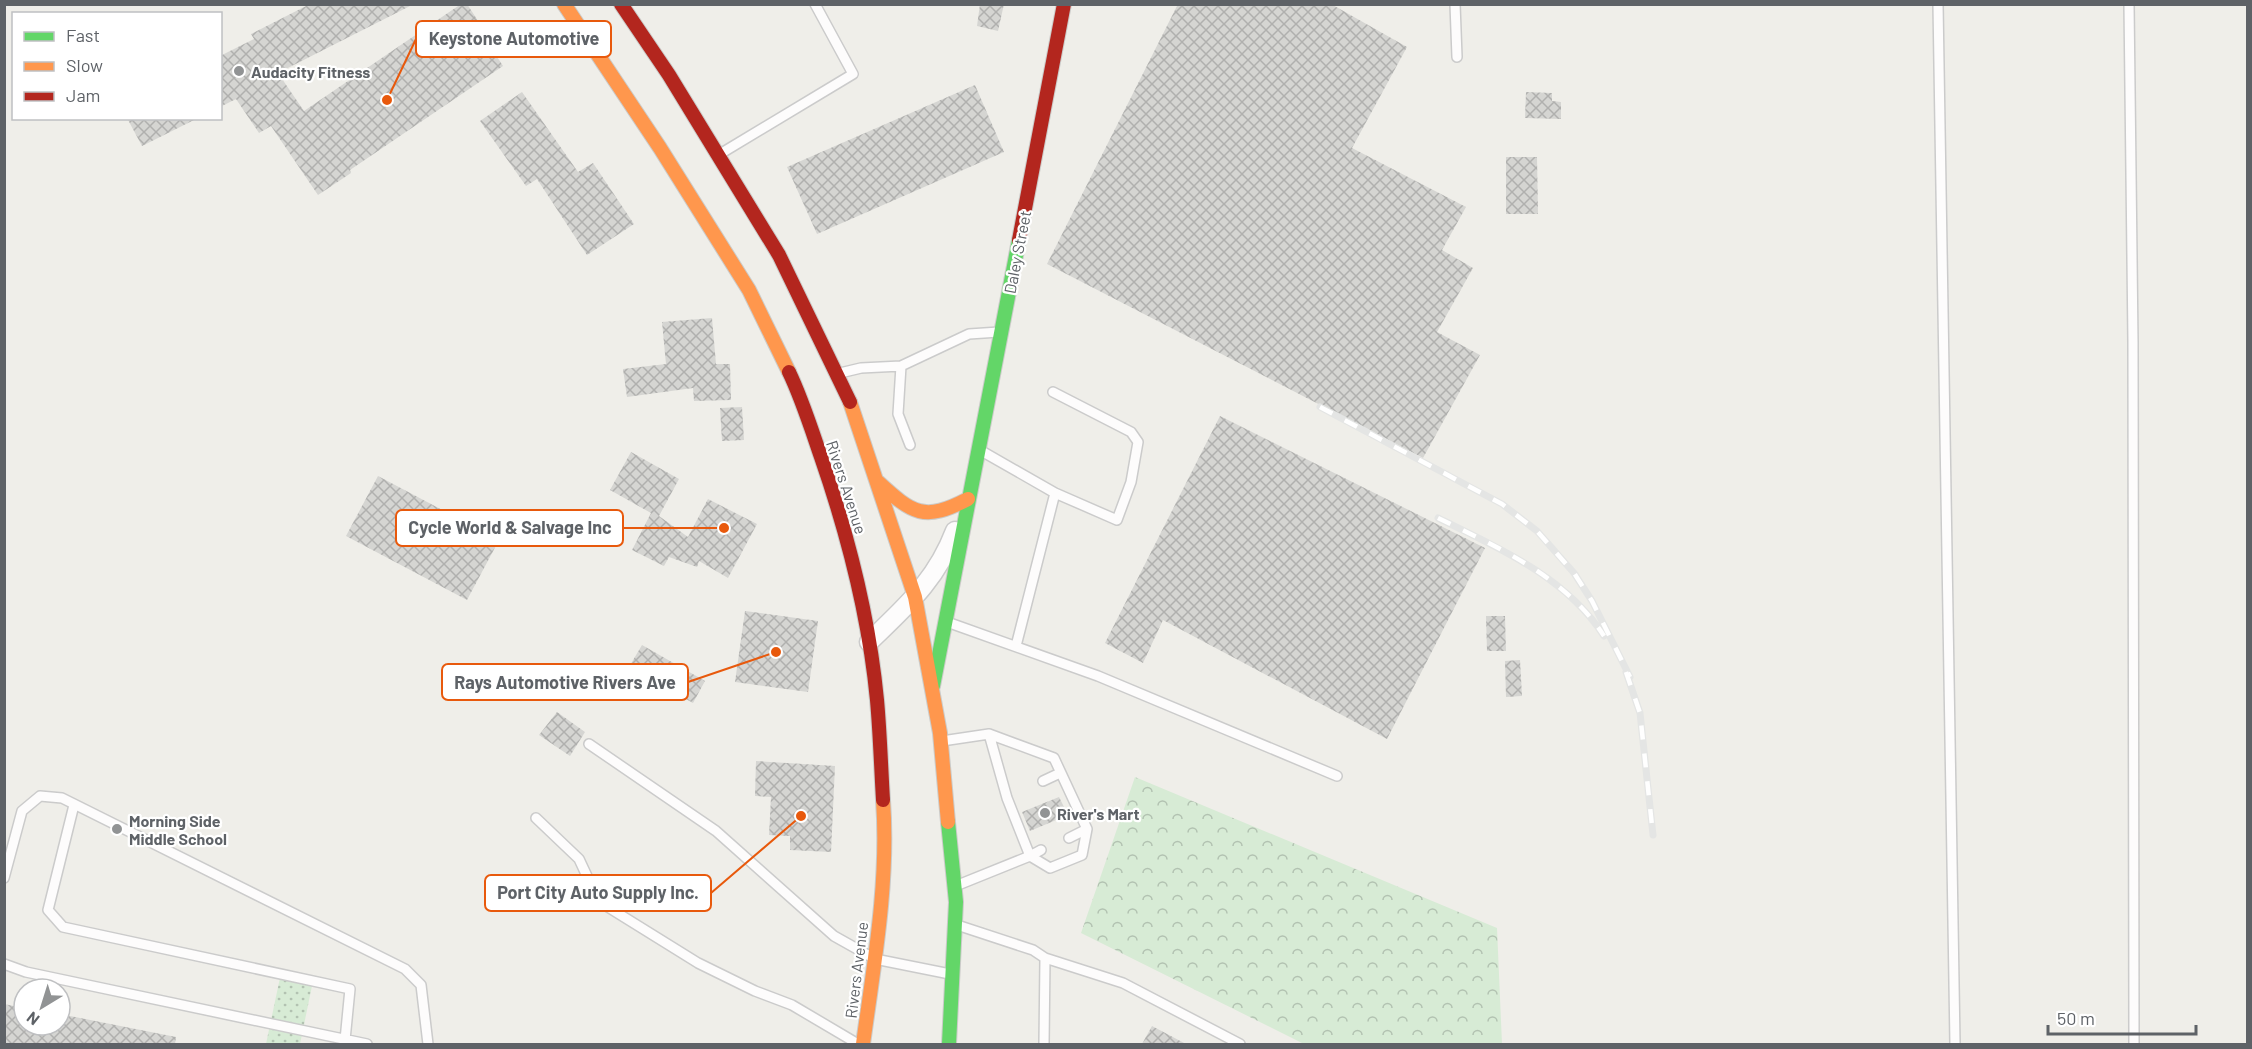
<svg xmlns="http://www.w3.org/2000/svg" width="2252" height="1049" font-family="Barlow,sans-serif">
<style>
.grass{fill:url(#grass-dots)}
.forest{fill:url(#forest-crowns)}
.building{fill:url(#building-cross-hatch)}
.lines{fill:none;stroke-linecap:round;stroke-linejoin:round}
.lane-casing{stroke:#cbcbcb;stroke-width:12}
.street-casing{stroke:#cbcbcb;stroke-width:21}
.fast-casing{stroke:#cbcbc9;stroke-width:16}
.slow-casing{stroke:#cbcbc9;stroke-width:16}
.jam-casing{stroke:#cbcbc9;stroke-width:16}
.lane{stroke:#fdfcfc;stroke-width:9}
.street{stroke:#fdfcfc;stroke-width:18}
.fast{stroke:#63d668;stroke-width:14}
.slow{stroke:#ff974d;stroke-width:14}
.jam{stroke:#b3261e;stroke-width:14}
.rail-casing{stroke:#e4e5e4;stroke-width:7}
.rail{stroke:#fff;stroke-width:4.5;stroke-dasharray:14;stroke-linecap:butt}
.poi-dot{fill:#919394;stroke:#fff;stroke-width:2}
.labels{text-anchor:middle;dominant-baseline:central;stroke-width:4.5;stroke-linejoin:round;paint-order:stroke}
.poi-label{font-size:16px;font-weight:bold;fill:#5e6267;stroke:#fff;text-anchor:start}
.street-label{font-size:16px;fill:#5e6267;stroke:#fff}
.leader{fill:none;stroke:#e8590c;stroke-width:2}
.callout-dot{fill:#e8590c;stroke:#fff;stroke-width:2}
.callout{fill:#fff;stroke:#e8590c;stroke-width:2}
.callout-label{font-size:18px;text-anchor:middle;font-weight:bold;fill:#5e6267}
</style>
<defs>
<pattern id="grass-dots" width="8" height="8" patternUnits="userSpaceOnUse" patternTransform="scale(1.5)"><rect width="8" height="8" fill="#d7ebd5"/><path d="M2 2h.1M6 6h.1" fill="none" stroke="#b2c2b1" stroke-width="1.8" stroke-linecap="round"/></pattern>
<pattern id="forest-crowns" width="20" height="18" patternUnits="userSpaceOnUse" patternTransform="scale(1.5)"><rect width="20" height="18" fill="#d7ebd5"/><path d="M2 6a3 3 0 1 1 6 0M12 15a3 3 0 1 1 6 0" fill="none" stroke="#b2c2b1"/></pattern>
<pattern id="building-cross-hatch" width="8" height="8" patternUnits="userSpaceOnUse" patternTransform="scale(1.5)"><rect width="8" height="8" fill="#d5d5d2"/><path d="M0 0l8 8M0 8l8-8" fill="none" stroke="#b0b0ae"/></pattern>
</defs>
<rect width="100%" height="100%" fill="#efeee9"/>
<path class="grass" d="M281,973L313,981L300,1044H266Z"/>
<path class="forest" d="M1135,777L1497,928L1502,1044H1304L1081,933Z"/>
<path class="building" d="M310,4H414L278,73L304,111L461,4H467L482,27L479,29L503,66L350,170L351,173L318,195L271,126L259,133L236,99L220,107V56L254,39L251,34Z
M980,4H1004L998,31L977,26Z
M1178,4H1331L1407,47L1352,148L1466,207L1442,250L1473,268L1437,332L1480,355L1423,458L1047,264Z
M975,85L1004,152L817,234L787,167Z
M522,92L578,172L593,163L634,224L587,255L537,179L526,186L480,121Z
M1526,92L1552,93V101L1561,102V119L1525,118Z
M127,118H198L142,146Z
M1506,157H1537L1538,214H1506Z
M712,318L716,364H730L731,400L694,401L693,388L627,397L623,369L666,364L662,322Z
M742,407L744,440L722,441L720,408Z
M1220,416L1485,548L1387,739L1163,620L1143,663L1105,643Z
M631,452L679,479L659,516L688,537L708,499L757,524L728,578L699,561L697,567L669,557L664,566L632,550L651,513L610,490Z
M378,476L499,540L467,600L346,536Z
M745,611L818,621L808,692L735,682Z
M1486,616H1505L1506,651H1487Z
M642,645L705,681L693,703L629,667Z
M1520,660L1522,696L1506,697L1505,661Z
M557,712L585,732L570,756L539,735Z
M756,761L835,766L831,852L790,850V836L769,835L771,797L755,796Z
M1059,797L1068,815L1030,831L1022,812Z
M4,1004L24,1008V1025H60V1014L176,1037L175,1044H4Z
M1152,1026L1186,1044H1142Z"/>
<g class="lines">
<defs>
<path id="lane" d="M1455,4L1457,57
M1938,4L1955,1044
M2129,4L2133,342L2134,1044
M720,154L853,74L815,4
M901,366L898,414L910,445
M840,373L861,368L901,366L969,334L999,332
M1053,392L1131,432L1138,442L1131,482L1117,520L1055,493
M978,449L1055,493L1016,646
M947,622L1098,676L1337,776
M989,734L1054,758L1087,829L1069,838
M942,741L989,734L1007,798L1030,856L958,885
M589,744L716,831L834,936L875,959L950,974
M1043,781L1060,773
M74,805L48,910L63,927L350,989L345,1040
M536,818L579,859L593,889L603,904L698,963L755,991L792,1005L858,1044
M1030,856L1050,868L1082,855L1087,829
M1030,856L1041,850
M4,878L22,811L40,796L62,798L405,969L421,985L428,1044
M957,925L1033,950L1045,958L1044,1044
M1045,958L1123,983L1240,1044
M4,964L26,972L367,1044"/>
<path id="street" d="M869,642C906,606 936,581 955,531"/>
<path id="fast" d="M933,686L1019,240
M948,822L956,902L949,1044"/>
<path id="slow" d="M564,4L660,148L749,290L789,372
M850,402L915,597L940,733L948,822
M878,482C913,514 924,522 968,499
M863,1044C874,964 889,881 883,800"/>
<path id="jam" d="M621,4L669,75L779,255L850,402
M1019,240L1064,4
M789,372C802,399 811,428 821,457C848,535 869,617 877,700C880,733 881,767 883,800"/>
</defs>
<use href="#lane" class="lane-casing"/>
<use href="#street" class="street-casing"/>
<use href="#fast" class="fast-casing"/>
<use href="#slow" class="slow-casing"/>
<use href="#jam" class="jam-casing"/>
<use href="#lane" class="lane"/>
<use href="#street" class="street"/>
<use href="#fast" class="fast"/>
<use href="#slow" class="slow"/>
<use href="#jam" class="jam"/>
<defs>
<path id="rail" d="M1320,407L1502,504L1537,531L1574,573L1592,601L1630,677
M1438,518C1499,548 1566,577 1604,636
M1626,672L1640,713L1653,835"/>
</defs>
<use href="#rail" class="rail-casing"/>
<use href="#rail" class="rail"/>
</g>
<g class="poi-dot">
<circle cx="239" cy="71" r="6"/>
<circle cx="1045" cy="813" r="6"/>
<circle cx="117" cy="829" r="6"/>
</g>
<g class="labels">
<g class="poi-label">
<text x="251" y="71">Audacity Fitness</text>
<text x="1057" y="813">River's Mart</text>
<text x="129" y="820">Morning Side<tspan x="129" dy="18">Middle School</tspan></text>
</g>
<g class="street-label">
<text transform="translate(1017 252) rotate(-79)">Daley Street</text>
<text transform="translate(847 487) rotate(72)">Rivers Avenue</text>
<text transform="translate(856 970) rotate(-83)">Rivers Avenue</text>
</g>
</g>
<path class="leader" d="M387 100L416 39M724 528L623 528M776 652L688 682M801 816L711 893"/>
<g class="callout-dot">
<circle cx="387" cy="100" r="6"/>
<circle cx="724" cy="528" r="6"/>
<circle cx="776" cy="652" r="6"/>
<circle cx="801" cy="816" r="6"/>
</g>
<g class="callout">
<rect x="416" y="21" width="195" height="36" rx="6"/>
<rect x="396" y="510" width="227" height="36" rx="6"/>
<rect x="442" y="664" width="246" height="36" rx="6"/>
<rect x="485" y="875" width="226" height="36" rx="6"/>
</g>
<g class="callout-label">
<text x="514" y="45">Keystone Automotive</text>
<text x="510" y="534">Cycle World &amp; Salvage Inc</text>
<text x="565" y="689">Rays Automotive Rivers Ave</text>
<text x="598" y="899">Port City Auto Supply Inc.</text>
</g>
<rect width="2252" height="1049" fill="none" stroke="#5e6267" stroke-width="12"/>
<rect x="12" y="12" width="210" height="108" fill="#ffffff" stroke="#bfc0c2" stroke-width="1.5"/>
<rect x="24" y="32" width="30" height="9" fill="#63d668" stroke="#bfc0c2" stroke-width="1.5"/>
<text x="66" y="42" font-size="18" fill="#5e6267">Fast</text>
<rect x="24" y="62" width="30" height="9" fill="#ff974d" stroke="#bfc0c2" stroke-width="1.5"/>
<text x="66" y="72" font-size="18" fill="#5e6267">Slow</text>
<rect x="24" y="92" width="30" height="9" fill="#b3261e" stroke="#bfc0c2" stroke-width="1.5"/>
<text x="66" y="102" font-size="18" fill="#5e6267">Jam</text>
<g transform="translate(42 1007) rotate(218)"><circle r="28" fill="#ffffff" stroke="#bfc0c2" stroke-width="1.5"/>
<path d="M0-4.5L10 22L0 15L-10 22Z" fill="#919394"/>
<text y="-9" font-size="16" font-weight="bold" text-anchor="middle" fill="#5e6267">N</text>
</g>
<path d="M2048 1025v9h148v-9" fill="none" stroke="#5e6267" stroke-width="3"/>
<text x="2057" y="1025" font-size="18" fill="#5e6267" stroke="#ffffff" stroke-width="4.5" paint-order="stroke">50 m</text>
</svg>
